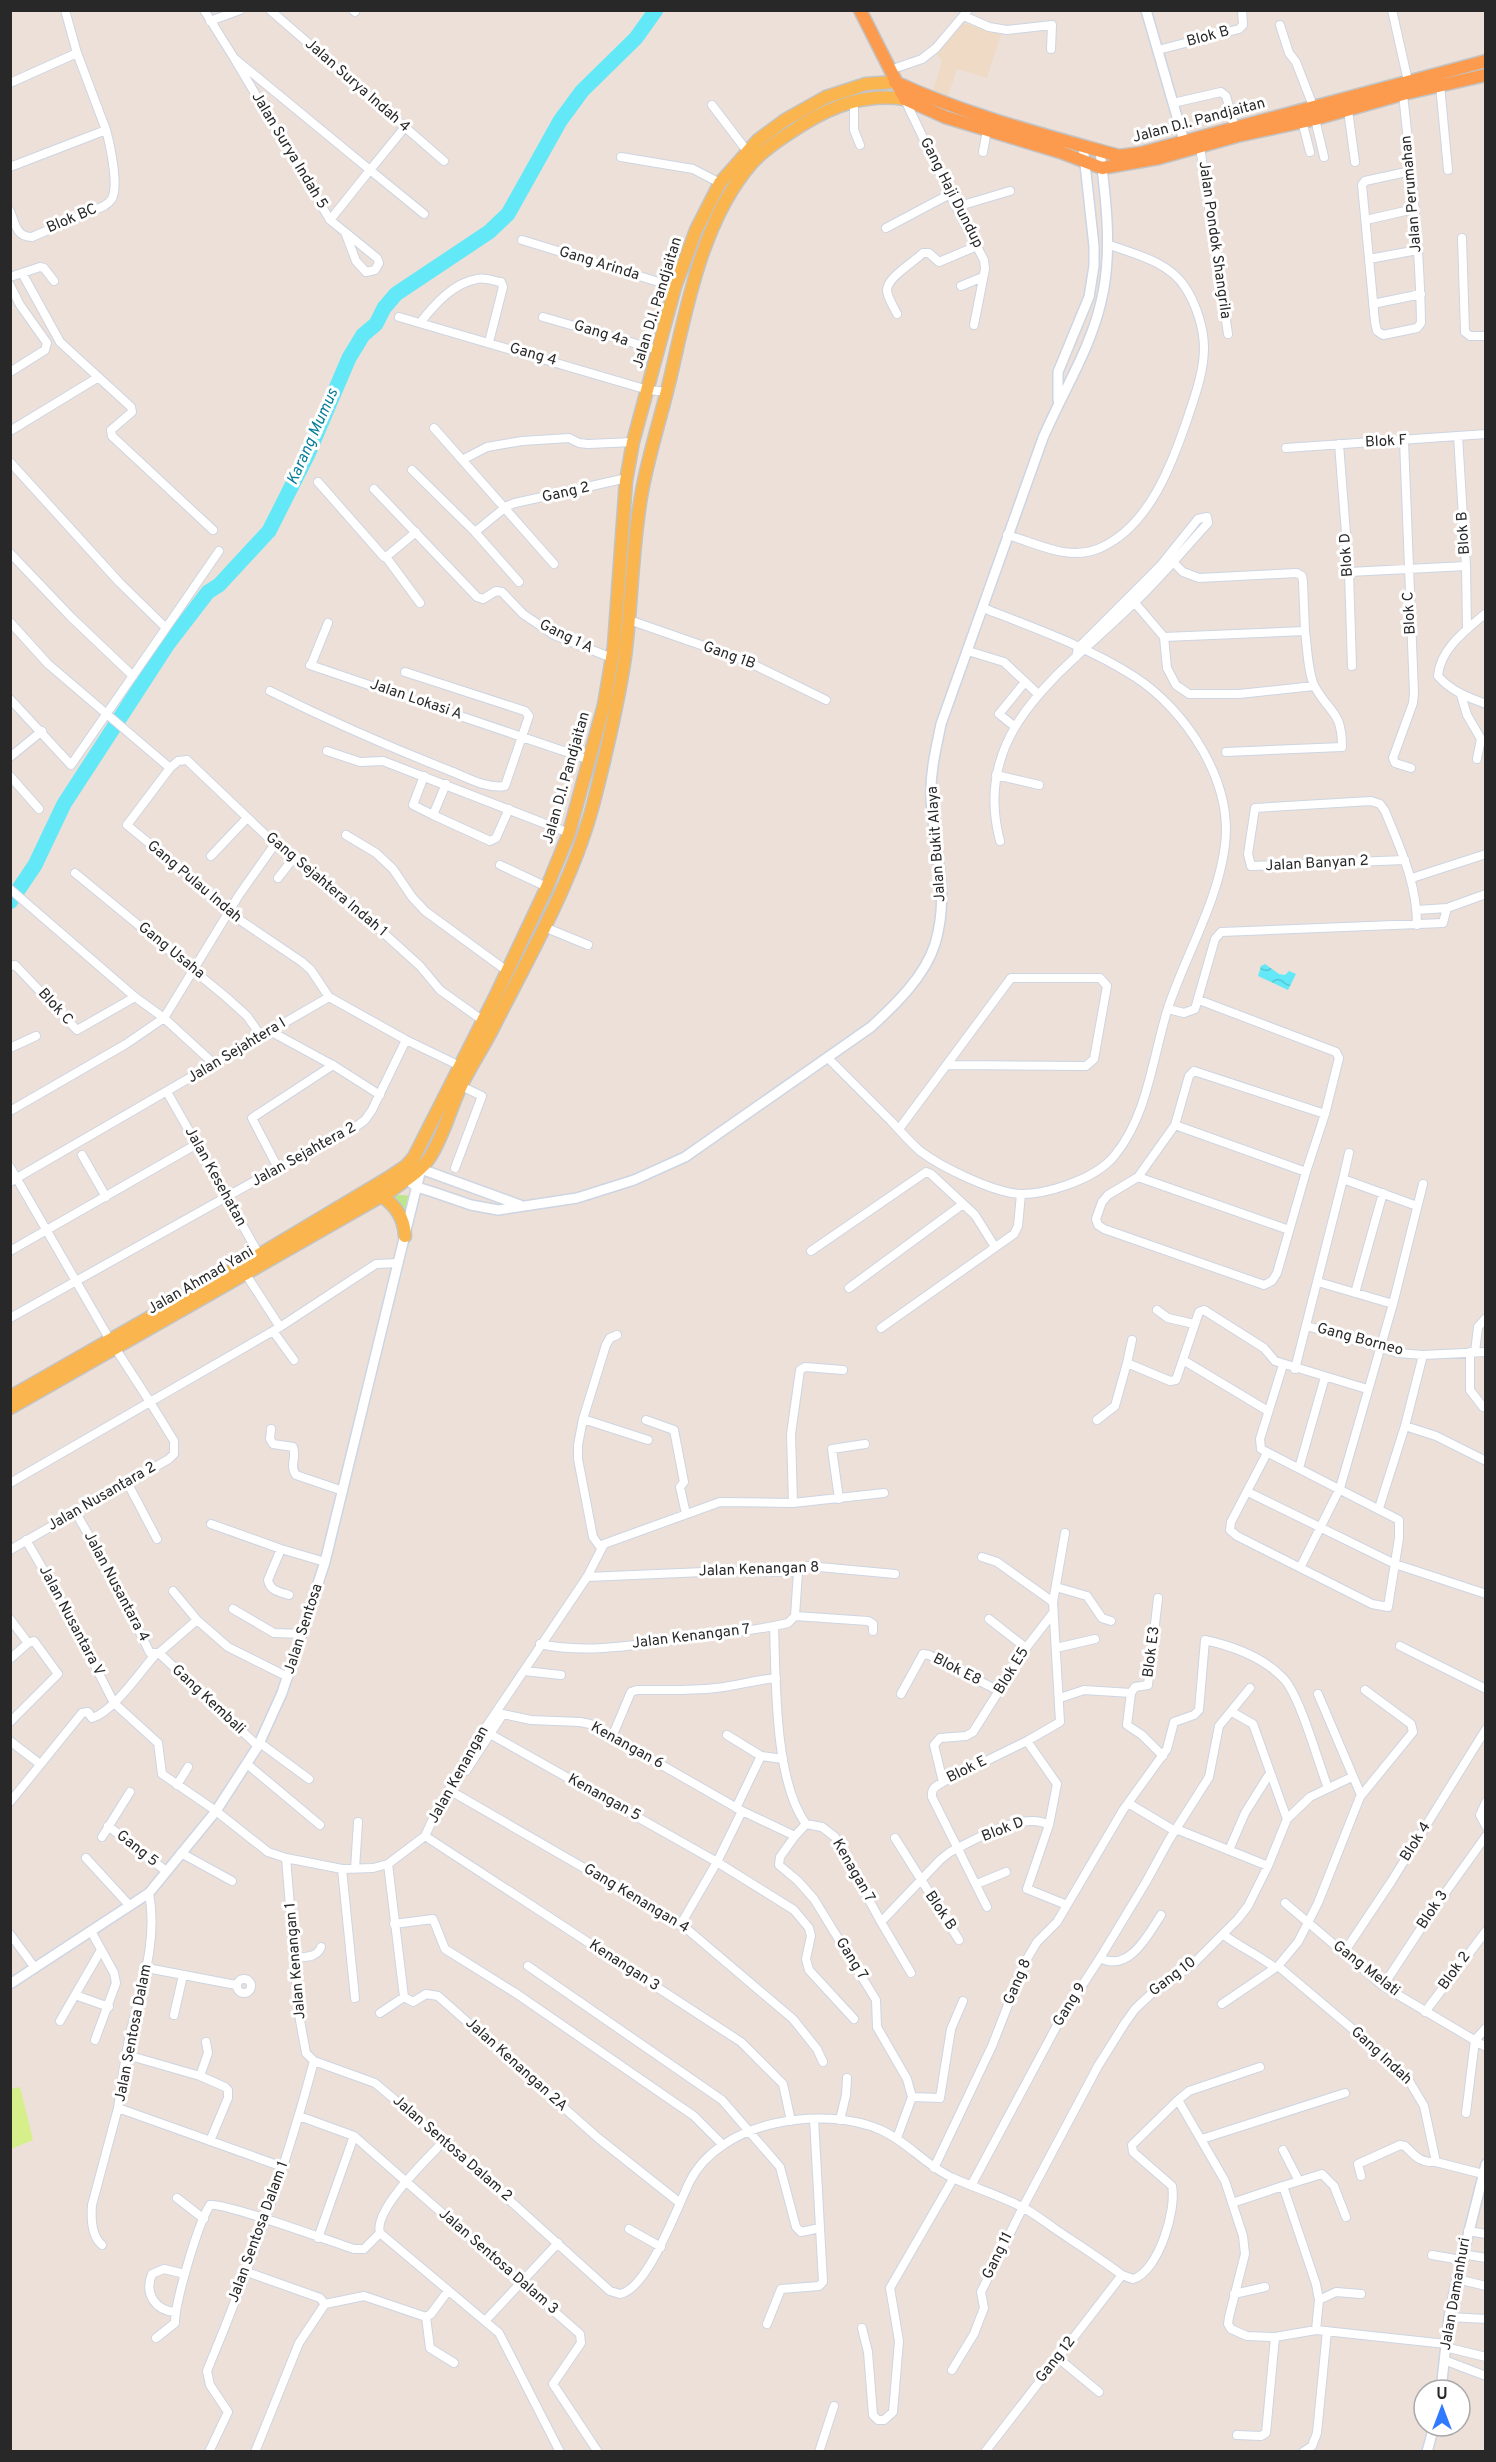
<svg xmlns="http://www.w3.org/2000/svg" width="1496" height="2462" font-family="Overpass,sans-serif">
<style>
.education{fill:#efdbc5}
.green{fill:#bce78f}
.pitch{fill:#d6ef8a}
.water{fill:url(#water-waves)}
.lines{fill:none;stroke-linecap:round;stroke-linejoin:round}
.river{stroke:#62e8f7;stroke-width:15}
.minor-casing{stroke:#cdd5e2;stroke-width:10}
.tertiary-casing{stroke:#cdd5e2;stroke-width:12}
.primary-casing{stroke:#c3c3c3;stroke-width:15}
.trunk-casing{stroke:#c3c3c3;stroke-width:15}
.minor{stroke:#fff;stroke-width:8}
.tertiary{stroke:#fff;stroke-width:9}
.primary{stroke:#fab54e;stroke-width:12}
.trunk{stroke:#fc9a4e;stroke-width:12}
.labels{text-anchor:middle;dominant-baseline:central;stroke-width:6;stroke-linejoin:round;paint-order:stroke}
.street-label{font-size:15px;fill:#282828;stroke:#fff}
.water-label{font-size:16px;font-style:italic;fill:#057e99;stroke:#fff}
</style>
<defs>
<pattern id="water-waves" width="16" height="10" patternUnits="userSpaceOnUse" patternTransform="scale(1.5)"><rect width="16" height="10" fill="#62e8f7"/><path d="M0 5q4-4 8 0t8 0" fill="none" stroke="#55c7d4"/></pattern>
</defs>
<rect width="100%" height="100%" fill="#ece0d8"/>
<path class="education" d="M961,22L1001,34L987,78L957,69L948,96L933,91L942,61L935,52Z"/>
<path class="green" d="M392,1194L411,1196L402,1216L384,1199Z"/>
<path class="pitch" d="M20,2087L33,2140L11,2149V2089Z"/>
<path class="water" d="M1265,964L1279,974L1285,975L1289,971L1296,974L1288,990L1258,976L1261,966Z"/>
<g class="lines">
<path class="river" d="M10,902L35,865L64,804L168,644L208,592L219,585L269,531L308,454L349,358L363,335L376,324L384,308L396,294L489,232L508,214L560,121L582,91L636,38L656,10"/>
<defs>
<path id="minor" d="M65,10L77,53L106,130
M204,10L234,58L370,170L405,127
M270,10L444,161
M353,10L355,12
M1392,10L1408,81
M964,16L989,27L1007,30L1052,25L1051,49
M210,21L240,10
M1280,25L1289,53L1296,62L1313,106
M1158,50L1239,29L1243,25L1242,10
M234,58L330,220L370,170L424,214
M890,70L922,59L936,48L968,10
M10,83L77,53
M1440,85L1448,170
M1403,94C1411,170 1420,247 1421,323L1417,328L1383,335L1377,331L1375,322L1362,185L1365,181L1411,171
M905,100L960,215L984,260L985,269L974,325
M854,101V130L860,145
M1173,103L1221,92L1226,96L1236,131
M712,105L747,151
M1348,110L1355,162
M1315,119L1324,157
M1302,121L1310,152
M1200,147L1228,334
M983,152L987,130
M621,157L693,169L720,183
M10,167L106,130C110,144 118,182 113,196C112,201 108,203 104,206L32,237C16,237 15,223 10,211
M956,207L1010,191
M330,220L345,232
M1366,220L1414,209
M886,228L950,194
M345,232L377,258L379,263L375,270L366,272L356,261Z
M1462,238L1465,332L1470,336H1486
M522,240L675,287
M1369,259L1418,250
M22,273L60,342L131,407L132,412L111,430L112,436L213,530
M10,277L40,267L44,268L54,281
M10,285L20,305L47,343L45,350L10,372
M961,286L983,277
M1373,304L1421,294
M897,314C894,307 888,299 887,291C886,278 914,262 923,253H929L939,262L977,246
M399,317L648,390L667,392
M543,317L658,350
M420,323C434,305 453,283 477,279C484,277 494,281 501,282L503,287L489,342
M434,428L554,564
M10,431L97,378
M1458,436L1466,566L1467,629
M1404,441L1414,693L1413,703L1393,758L1395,763L1411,768
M1339,444L1349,572L1352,666
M1286,448L1486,434
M462,460L487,447L522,441L569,438L579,443L588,444L633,442
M10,462L119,582L166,628L71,765L10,699
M412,470L475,532L519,582
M318,482L384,557H386L416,532
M374,489L477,597L483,599L496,591L502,592L523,614L554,635L612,658
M475,532L507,506L515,503L627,478
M1007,535C1037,543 1068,562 1100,548C1150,526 1173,462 1189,414C1196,393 1204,370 1204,348C1204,328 1196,304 1185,287C1168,261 1134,254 1107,244
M10,553L71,617L133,676
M386,557L420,603
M1349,572L1466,566
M1135,603L1164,637L1305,631L1303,582L1302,576L1297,573L1199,578L1183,572L1173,562
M1486,613C1466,630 1440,649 1438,676C1451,691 1467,697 1486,704
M629,620L744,660L826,700
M10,622L48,664L170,768
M166,628L219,551
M1164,637L1167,668L1176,685L1189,694H1239L1314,686
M968,651L1004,662L1038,694
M310,665L590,760
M311,665L328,623
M270,691C328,720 387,746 448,770C466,777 486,789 505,786L529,716L525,711L405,672
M1461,695L1467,715L1481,739L1477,759
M1014,726L999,714L1025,682
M327,751L360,762L383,761L569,833
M1226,752L1342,747C1342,711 1330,714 1315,687C1308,675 1307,645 1305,631
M10,757L42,731
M996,775L1039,785
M10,776L39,809
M424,776L413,805L433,815
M446,784L433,815L490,841L496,838L509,809
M346,835L376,853L393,869L412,897L425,911L507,971
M1000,841C970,729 1065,671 1133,604C1160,579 1183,550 1208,523L1207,517L1198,519L1161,565L1078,648L1076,657
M211,856L247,818
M1405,860L1251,866L1248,854L1255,808L1371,801L1380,804L1385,811C1400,848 1417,883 1417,925
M500,865L547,887
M75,873L226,997L247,1016L261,1036
M278,878L293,859
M1412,878L1486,854
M10,889L135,997L164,1018L213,1063
M1417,910L1447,908L1486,894
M544,927L588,945
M10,966L15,965L77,1030L135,997
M329,997L311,970L302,962L228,912L195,881L127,825L170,768L178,761L187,760L275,844L357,909L420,966L440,990L482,1020
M1199,1000L1336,1052L1339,1058L1325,1114L1194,1071L1189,1076L1175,1125L1138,1177L1108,1195L1102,1202L1096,1219L1098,1225L1104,1229L1264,1285L1272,1281L1277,1273L1306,1172L1325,1114
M1168,1009L1184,1013L1195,1009L1215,939L1221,932L1443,923L1447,908
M270,1031L336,1067L380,1095
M10,1048L36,1036
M828,1058C849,1079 870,1100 891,1121C900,1131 910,1142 920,1151C941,1167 994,1193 1021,1194C1035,1194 1053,1190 1067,1185C1084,1179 1104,1169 1115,1155C1148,1115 1153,1055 1168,1008C1186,954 1218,902 1225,845C1233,782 1187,711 1135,677C1088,647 1035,628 983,608
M167,1092L261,1258
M10,1111L126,1044L164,1018L239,895L275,844
M1175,1125L1306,1172
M899,1129L1011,978H1100L1107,986L1094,1059L1086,1066L948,1065
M82,1155L106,1197
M10,1167L110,1340L150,1402L10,1483
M278,1168L252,1118L333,1065
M455,1168L482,1096L461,1086
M1138,1177L1289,1230
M1343,1179L1349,1153
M10,1182L329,997L406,1040L460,1066
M10,1251L197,1144
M811,1251L926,1172L931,1174L975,1215L995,1247
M245,1273L280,1327
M1318,1282L1393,1304
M849,1288L963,1204
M1355,1293L1383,1193
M1157,1310L1168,1318L1194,1324
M10,1318L278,1168L357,1126L365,1120L372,1110L406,1040
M1307,1326L1398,1353L1423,1355L1486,1352
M881,1328L1014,1234L1018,1226L1021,1194
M273,1331L294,1360
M1470,1352V1390L1483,1407
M1475,1352L1478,1327L1486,1318
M1183,1360L1268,1411
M1127,1363L1132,1340
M1295,1369L1343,1179L1417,1206
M583,1419L648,1440
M646,1420L674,1430L684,1482L680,1487L686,1514
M1097,1420L1115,1406L1127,1363L1170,1381L1176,1380L1199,1312L1204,1310L1264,1348L1275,1361L1367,1389
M1405,1426L1436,1436L1486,1461
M271,1429L270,1439L273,1444L293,1447C297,1457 289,1466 296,1475L343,1491
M1267,1453L1231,1522L1230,1530L1237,1536L1372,1604L1388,1607L1399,1538V1520L1261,1449L1260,1439L1283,1365
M1299,1468L1325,1377
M128,1484L157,1539
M1248,1492L1395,1564L1486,1594
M839,1499L832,1449L865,1444
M793,1503L791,1434L800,1370L805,1367L843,1370
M1379,1508L1405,1426L1423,1355
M76,1513L113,1578L150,1653H158
M211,1524L281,1549L325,1562
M26,1540L65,1607L114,1703L158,1743L162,1774L216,1811L268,1852L286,1858L342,1869L373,1868L388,1864L425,1836L438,1808L486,1727L587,1577L604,1544L720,1502L793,1503L884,1493
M601,1548L593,1537L578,1459V1445L583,1419L606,1345L610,1338L617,1335
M281,1549L268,1580C270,1591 280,1592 289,1595
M10,1550L169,1459L174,1454V1441L150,1402L280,1327L376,1264L398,1263
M982,1557L997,1562L1053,1602
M1301,1566L1340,1488L1393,1304L1423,1184
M587,1577L727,1571L798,1572L808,1566L895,1574
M1056,1587L1087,1596L1102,1618L1111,1621
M173,1591L197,1620L228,1647L288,1677
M233,1609L274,1633L303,1634
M795,1616L868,1621L873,1624V1631
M10,1619L28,1643L34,1641L58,1674L10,1722
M989,1619L1026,1648
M774,1626C776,1681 774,1780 806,1824
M540,1644C589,1655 647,1643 697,1637C727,1633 759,1630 788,1623L795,1616L798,1572
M1400,1646L1486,1689
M1056,1648L1095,1639
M159,1653L258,1746
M159,1653L197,1620
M10,1659L28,1643
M524,1671L561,1675
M1131,1693L1127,1725L1142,1735L1163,1756
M901,1694L923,1654L929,1655L999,1691
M1318,1694L1361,1795
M1060,1698L1084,1690L1131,1693L1135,1687L1148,1685L1158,1598
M1232,1712L1253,1724L1287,1819
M490,1734L717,1862L794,1910L809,1928L811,1936L806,1959L809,1970L854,2019
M727,1735L761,1756
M612,1737L631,1692L637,1690C663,1690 690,1691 716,1688C736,1686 755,1680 776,1678
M10,1741L40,1764
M1027,1741L1057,1784L1049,1825L1027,1889L1067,1905
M260,1743L309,1779
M247,1764L320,1825
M459,1772L466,1771L503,1714L531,1720L580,1722L590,1724L742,1811L795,1836L806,1824
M943,1782L934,1745L940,1738L966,1736L973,1732L1026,1648L1053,1613
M177,1785L188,1767
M449,1790L681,1924L793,2019L817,2049L823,2062
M10,1802L82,1713L88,1712L92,1718C113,1712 140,1672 155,1655
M1486,1802L1480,1815L1486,1826
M1128,1803L1175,1831
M736,1808L761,1756L783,1759
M806,1824L822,1827L835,1837L881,1922L940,1860L950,1852C974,1840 1024,1810 1049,1825
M108,1826L166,1871
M1176,1829L1268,1866
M425,1836L741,2042L783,2084L791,2121
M795,1836L780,1857L779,1865L798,1881L814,1899L876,2000L877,2027L907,2079L912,2097
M102,1837L130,1792
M895,1838L959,1940
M1229,1850L1245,1813L1270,1773
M181,1853L232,1881
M86,1858L130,1906
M286,1858L299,2015L306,2053L314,2061
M388,1864L404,1997L413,2002L426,1994L438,1996L598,2138L680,2203
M342,1869L355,1998
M355,1869L358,1822
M977,1884L1006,1872
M149,1893C158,1939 142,1985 131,2030C125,2056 122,2082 118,2108L283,2167
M1285,1903L1383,1986L1486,2047
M987,1907L932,1797C931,1788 936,1786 943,1782L1027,1741L1060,1722L1053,1602L1065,1533
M881,1922L911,1973
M394,1924L433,1919L445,1949L517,1994L694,2116L722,2144
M681,1924L717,1862L742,1811
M91,1931L114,1973L116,1983L95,2040
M10,1934L35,1968
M1224,1935C1241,1948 1259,1955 1275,1968
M1343,1954L1391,1882L1486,1729
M294,1958C304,1957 317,1958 321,1947
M1100,1958C1129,1973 1148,1935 1161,1915
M528,1966L722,2100L780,2167L796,2227L801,2232L820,2228
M1278,1966L1381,2053L1408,2079L1424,2106L1436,2162L1483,2174
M147,1968L236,1985
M237 1986a7 7 0 1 1 14 0a7 7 0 1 1-14 0Z
M1383,1986L1433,1910L1486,1836
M75,1995L109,2007
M1222,2004L1278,1966L1298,1942L1318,1903L1360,1797L1413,1732L1411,1724L1365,1690
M1425,2012L1486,1931
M380,2013L404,1997
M174,2015L183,1975
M60,2021L101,1950
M127,2055L200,2076L225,2087L228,2090V2098L210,2141
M1260,2067L1189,2091L1178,2100L1225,2181L1243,2236L1245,2254L1229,2317L1228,2324L1231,2329L1247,2336L1275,2337L1316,2330L1446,2344
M200,2076L208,2053L206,2042
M912,2097L940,2098L951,2029L963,2001
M1466,2113L1475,2040L1486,2028
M299,2116L354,2136L580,2334L581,2343L553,2384L598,2452
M840,2120L846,2095L847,2078
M897,2138L912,2097
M1202,2139L1345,2093
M444,2141C428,2158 373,2210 380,2233L499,2333L560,2452
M1283,2150L1299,2181
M934,2168L992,2046L1024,1964L1037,1942L1057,1922L1123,1810L1167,1749L1174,1722L1194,1715L1199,1710L1205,1640C1232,1646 1263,1657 1283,1678C1300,1695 1318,1762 1328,1788
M1361,2176L1358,2164L1400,2145L1405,2146C1415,2156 1420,2163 1436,2162
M972,2184L1061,2018L1100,1958L1146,1882L1169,1840L1209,1777L1219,1726L1250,1688
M1283,2186L1322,2174L1334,2186L1346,2217
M177,2198L204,2219
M1232,2203L1283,2186L1316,2284L1319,2300L1316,2330
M629,2229L661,2247
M1468,2231L1486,2234
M318,2238L354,2136
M102,2245C91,2236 91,2218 92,2205L118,2108
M1462,2254L1486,2258
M1432,2255L1461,2260
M247,2272L320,2298L325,2304L299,2343L255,2452
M1122,2275L1133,2279C1158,2272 1177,2210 1172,2186L1133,2152L1132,2145L1178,2100
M1457,2279L1486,2286
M1234,2294L1265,2287
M1319,2300L1336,2292L1361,2294
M325,2304L364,2296L426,2317L431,2314L448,2291
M175,2312C155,2310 144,2294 152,2274L164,2269L185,2274
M426,2317L430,2348L454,2363
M1449,2317L1486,2319
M485,2321L558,2243
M767,2324L781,2289L819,2286L823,2282L814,2119
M862,2328L868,2352L873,2415L878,2420H884L893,2412L899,2341L890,2288L953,2179
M156,2338L175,2323C175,2302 198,2223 210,2205C224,2202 332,2242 354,2249H364L380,2233
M1445,2347L1486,2357
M1058,2358L1099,2392
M1444,2360L1486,2376
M952,2370L974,2334L984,2308L981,2292L1023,2207L1098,2066L1125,2023L1135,2009L1150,1995L1193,1964L1238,1919L1248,1906L1268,1866L1287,1819L1310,1797L1352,1777
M1237,2435L1261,2436L1266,2433L1275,2337
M209,2452L228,2412L210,2385L207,2371C249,2270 286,2167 314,2061L375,2083L444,2141L610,2291L620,2294C648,2289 678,2205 690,2181C721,2120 823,2105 881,2130C908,2142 926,2166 953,2178C975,2188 998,2195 1020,2206C1033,2212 1046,2223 1058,2231C1079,2245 1101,2259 1122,2275L985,2452
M819,2452L834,2406
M1303,2452L1312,2446L1317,2433L1327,2331"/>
<path id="tertiary" d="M1146,10L1184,141
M1058,400V372L1089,297L1094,266V246L1083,146
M421,1169L520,1205
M401,1176L417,1187L433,1192L471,1205L498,1210L577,1198L634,1180L685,1157L871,1027C896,1004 925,976 935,944C951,891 933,849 931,797C930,772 936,749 941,724L1043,438C1062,393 1090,350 1101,302C1113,254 1106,199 1100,151
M10,1984L149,1893L216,1811L258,1746L282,1693L325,1562L421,1169
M1441,2390L1449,2317L1457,2279L1486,2164
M1427,2452L1434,2426"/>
<path id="primary" d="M381,1196C396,1205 404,1218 405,1236
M10,1397L259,1255L388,1178L406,1166L414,1157L496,995L547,887L569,833L604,705L614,646L626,481L633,442L675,287L696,230L720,183L758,140L785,120L826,97L866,84L895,82
M10,1408L392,1190C405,1180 421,1171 430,1157C444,1135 450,1109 461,1086C471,1065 485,1045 495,1024C531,953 574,879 594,801C606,754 618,705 625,657C632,602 632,545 642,491C650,448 664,408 673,366C688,299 705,217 751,164C764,149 785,136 802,125C834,105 867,93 905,99"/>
<path id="trunk" d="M860,10L905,99L945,117L1060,152L1102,168L1159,158L1237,136L1315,119L1403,94L1486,75
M895,82C966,115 1044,135 1119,156L1141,153L1486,61"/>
</defs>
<use href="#minor" class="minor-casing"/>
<use href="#tertiary" class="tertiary-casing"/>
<use href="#primary" class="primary-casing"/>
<use href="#trunk" class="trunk-casing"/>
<use href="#minor" class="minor"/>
<use href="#tertiary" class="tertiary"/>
<use href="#primary" class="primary"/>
<use href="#trunk" class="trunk"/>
</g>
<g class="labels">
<g class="street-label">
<text transform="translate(1208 37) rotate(-15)">Blok B</text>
<text transform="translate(357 86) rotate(41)">Jalan Surya Indah 4</text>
<text transform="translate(1199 121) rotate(-15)">Jalan D.I. Pandjaitan</text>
<text transform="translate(289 151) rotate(59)">Jalan Surya Indah 5</text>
<text transform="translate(951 193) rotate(63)">Gang Haji Dundup</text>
<text transform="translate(1412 194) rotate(-95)">Jalan Perumahan</text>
<text transform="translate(72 219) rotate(-23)">Blok BC</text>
<text transform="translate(1214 240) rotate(82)">Jalan Pondok Shangrila</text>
<text transform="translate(599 264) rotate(17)">Gang Arinda</text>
<text transform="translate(658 303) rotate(-73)">Jalan D.I. Pandjaitan</text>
<text transform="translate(601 334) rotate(17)">Gang 4a</text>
<text transform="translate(533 355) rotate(16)">Gang 4</text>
<text transform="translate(1386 442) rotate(-3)">Blok F</text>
<text transform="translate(566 493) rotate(-13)">Gang 2</text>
<text transform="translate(1464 533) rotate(-94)">Blok B</text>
<text transform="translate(1347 555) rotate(-94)">Blok D</text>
<text transform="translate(1410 613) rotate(-93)">Blok C</text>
<text transform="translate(566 637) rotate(26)">Gang 1 A</text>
<text transform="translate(729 656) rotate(20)">Gang 1B</text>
<text transform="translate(416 700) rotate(19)">Jalan Lokasi A</text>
<text transform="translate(567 778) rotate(-74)">Jalan D.I. Pandjaitan</text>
<text transform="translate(937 844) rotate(-94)">Jalan Bukit Alaya</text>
<text transform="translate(1317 864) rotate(-3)">Jalan Banyan 2</text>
<text transform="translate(194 882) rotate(40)">Gang Pulau Indah</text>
<text transform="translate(326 885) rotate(40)">Gang Sejahtera Indah 1</text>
<text transform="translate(171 951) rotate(39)">Gang Usaha</text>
<text transform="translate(55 1007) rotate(47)">Blok C</text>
<text transform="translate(237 1051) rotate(-31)">Jalan Sejahtera I</text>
<text transform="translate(304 1155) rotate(-29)">Jalan Sejahtera 2</text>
<text transform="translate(215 1177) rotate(61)">Jalan Kesehatan</text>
<text transform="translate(201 1281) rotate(-30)">Jalan Ahmad Yani</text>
<text transform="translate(1360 1340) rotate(15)">Gang Borneo</text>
<text transform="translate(102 1497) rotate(-30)">Jalan Nusantara 2</text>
<text transform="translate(759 1570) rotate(-2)">Jalan Kenangan 8</text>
<text transform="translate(116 1587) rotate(62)">Jalan Nusantara 4</text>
<text transform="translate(71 1621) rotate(62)">Jalan Nusantara V</text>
<text transform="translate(304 1629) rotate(-72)">Jalan Sentosa</text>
<text transform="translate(691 1637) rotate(-7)">Jalan Kenangan 7</text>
<text transform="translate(1152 1652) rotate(-83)">Blok E3</text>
<text transform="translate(957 1670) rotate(27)">Blok E8</text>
<text transform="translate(1012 1671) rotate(-58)">Blok E5</text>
<text transform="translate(208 1700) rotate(43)">Gang Kembali</text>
<text transform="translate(627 1746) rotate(29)">Kenangan 6</text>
<text transform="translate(967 1770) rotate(-26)">Blok E</text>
<text transform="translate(459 1775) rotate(-61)">Jalan Kenangan</text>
<text transform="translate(604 1798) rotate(29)">Kenangan 5</text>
<text transform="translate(1003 1830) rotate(-21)">Blok D</text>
<text transform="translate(1416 1842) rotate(-58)">Blok 4</text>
<text transform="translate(137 1849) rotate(38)">Gang 5</text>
<text transform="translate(853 1871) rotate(60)">Kenagan 7</text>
<text transform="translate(636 1899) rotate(31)">Gang Kenangan 4</text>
<text transform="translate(1433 1910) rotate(-56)">Blok 3</text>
<text transform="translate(940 1911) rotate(56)">Blok B</text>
<text transform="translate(851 1959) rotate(58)">Gang 7</text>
<text transform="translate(296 1961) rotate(-95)">Jalan Kenangan 1</text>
<text transform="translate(624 1966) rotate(33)">Kenangan 3</text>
<text transform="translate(1366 1969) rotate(38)">Gang Melati</text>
<text transform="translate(1455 1971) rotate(-54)">Blok 2</text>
<text transform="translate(1173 1977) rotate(-37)">Gang 10</text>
<text transform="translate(1018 1982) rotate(-67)">Gang 8</text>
<text transform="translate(1070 2005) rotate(-58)">Gang 9</text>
<text transform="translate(134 2033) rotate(-79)">Jalan Sentosa Dalam</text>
<text transform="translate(1381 2056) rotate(43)">Gang Indah</text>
<text transform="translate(516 2065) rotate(42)">Jalan Kenangan 2A</text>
<text transform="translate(452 2149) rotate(41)">Jalan Sentosa Dalam 2</text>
<text transform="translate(259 2232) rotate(-70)">Jalan Sentosa Dalam 1</text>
<text transform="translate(998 2256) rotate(-64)">Gang 11</text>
<text transform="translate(498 2262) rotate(41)">Jalan Sentosa Dalam 3</text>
<text transform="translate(1456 2294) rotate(-80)">Jalan Damanhuri</text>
<text transform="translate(1056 2360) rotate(-52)">Gang 12</text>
</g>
<g class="water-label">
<text transform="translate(313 437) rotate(-66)">Karang Mumus</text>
</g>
</g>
<rect width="1496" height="2462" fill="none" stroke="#282828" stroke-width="24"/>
<g transform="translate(1442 2408)"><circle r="28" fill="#ffffff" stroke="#a9a9a9" stroke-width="1.5"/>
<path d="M0-4.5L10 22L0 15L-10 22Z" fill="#317aff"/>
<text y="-9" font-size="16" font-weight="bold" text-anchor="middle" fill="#282828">U</text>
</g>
</svg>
